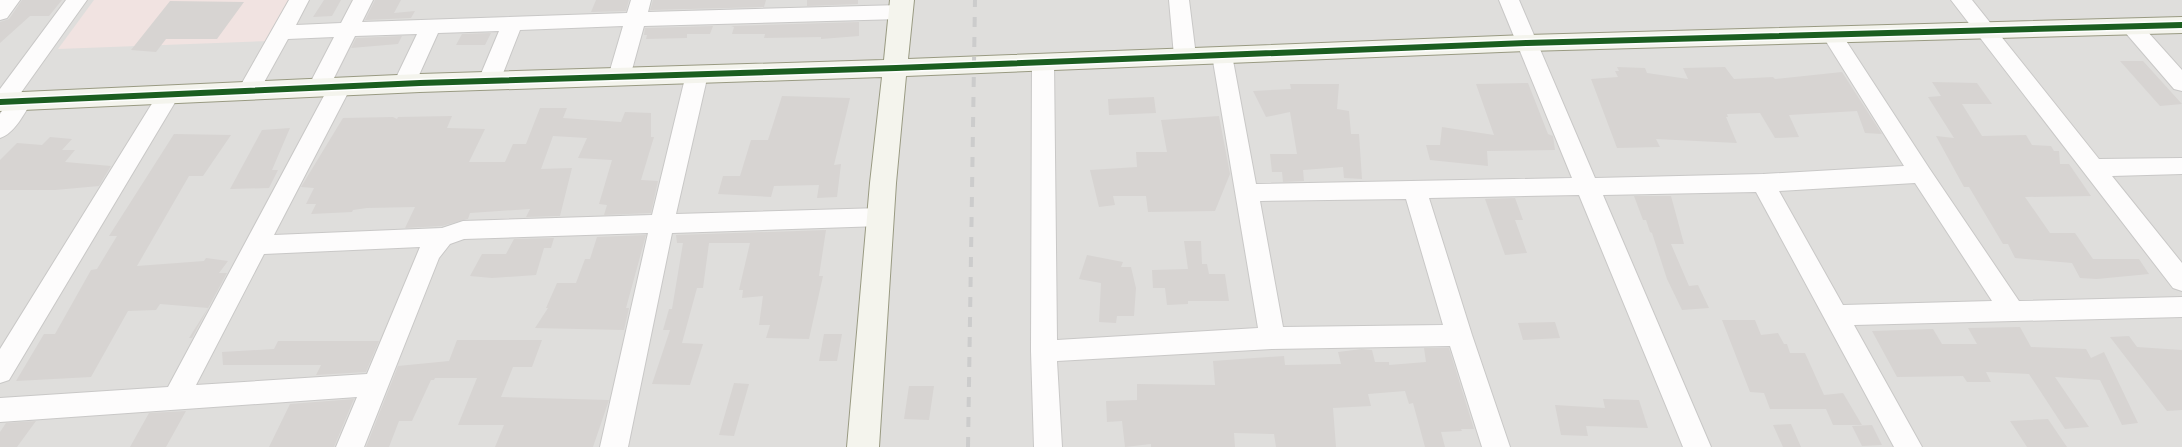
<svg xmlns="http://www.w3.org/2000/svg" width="2182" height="447" font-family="'Public Sans',sans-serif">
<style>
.residential{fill:#dfdedc}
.commercial{fill:#f1e3e1}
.building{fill:#d7d4d2}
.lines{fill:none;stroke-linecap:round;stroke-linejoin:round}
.street-casing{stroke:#c9c8c7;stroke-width:2}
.secondary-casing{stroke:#999a82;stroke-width:2}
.street{fill:#fdfcfc;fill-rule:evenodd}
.secondary{fill:#f4f4ed;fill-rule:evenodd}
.rail{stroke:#ccc;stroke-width:4;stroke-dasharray:10 10;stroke-linecap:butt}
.cycleway-casing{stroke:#fff;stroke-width:9}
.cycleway{stroke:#1b5e20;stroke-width:6}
</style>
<rect width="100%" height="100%" fill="#f0eeeb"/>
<path class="residential" d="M0,0H2182V447H0Z"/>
<path class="commercial" d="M94,0H293L269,41L58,49Z"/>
<path class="building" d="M22,0H62L49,16H30L0,43V22L9,19Z
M324,0H341L332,16L313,17Z
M375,0H401L394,13L415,11L411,18L365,20Z
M596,0H629L626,11L591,12Z
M653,0H766L764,7L650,10Z
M807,0H858V4L807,6Z
M170,1L244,2L217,39H166L156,52L131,50Z
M859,22V36L821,39V37L764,38L765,34H732L734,27L731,26Z
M713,26L710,34H687V38L646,39L647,35H644L645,28Z
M491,33L485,45H456L462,34Z
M402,36L398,44L351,48L356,38Z
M2120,61H2143L2182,104L2160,106Z
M1617,67L1645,68L1647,73L1688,79L1683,68L1725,67L1734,79L1773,77L1775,79L1842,72L1882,134L1865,133L1857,111L1789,115L1799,137L1775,138L1760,113L1727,114L1728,117H1726L1737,143L1656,139L1660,147L1617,148L1591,79L1618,77L1615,71H1619Z
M1932,82L1977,83L1992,104H1962L1982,136L2026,135L2032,145L2051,146L2054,151H2059L2060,164H2069L2091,196L2025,197L2050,233H2075L2093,259H2139L2149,274L2097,279L2080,278L2072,263L2015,258L2008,244H2003L1969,187H1964L1936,136L1954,138L1928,97L1941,96Z
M1528,83L1548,134L1553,136L1555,150L1487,151L1488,166L1430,160L1426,145H1440L1442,127L1494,135L1476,84Z
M1290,84H1339L1337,109L1349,111L1351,134H1359L1362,179L1344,178L1343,167L1303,170L1304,181L1283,182L1282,172H1272L1270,154H1297L1290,112L1266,117L1253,91L1291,89Z
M782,96L850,98L834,165L841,164L837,197L817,198L819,185L774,186L771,197L718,194L723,176H740L751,140H768Z
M1154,97L1156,113L1109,115L1108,99Z
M540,108H567L563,118L621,122L625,112L651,113V137H654L641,180L658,181L651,213L604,215L607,205L599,204L612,160L578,158L587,138L553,136L541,169L572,168L560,216L526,217L530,209L470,213L468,219L442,226L405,228L415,207L367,208L353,210L352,212L311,214L316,204H306L314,188L301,187L343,118L393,117L397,119L398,117L452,116L447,128L485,129L469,162H505L513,144H526Z
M1219,116L1230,174L1215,211L1148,212L1146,196H1113L1115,205L1099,207L1090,170L1137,167L1136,152H1167L1161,120Z
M290,128L272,170H278L269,188L230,189L262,130Z
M174,134L231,135L203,176H189L137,266L204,261L206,258L228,261L219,273H227L192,338H189L208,308L160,304L156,310L128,311L91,377L16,381L44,334H55L91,270L97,269L117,236H109Z
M50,137L72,139L62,150H75L65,162L111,166L99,186L55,190H0V160L17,143L42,145Z
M1634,196H1671L1684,244H1671L1689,286L1698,285L1709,308L1682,310L1667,279L1652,233L1650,232L1646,220H1643Z
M1515,198L1523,220H1515L1527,253L1505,255L1485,199Z
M826,230L819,276H823L809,339L766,338L770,325H759L763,296L742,298L743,290H739L750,243H709L703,288H697L682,343L703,344L690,385L652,384L670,330H663L669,309H672L683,243H677L676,235Z
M646,235L626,308H629L624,330L535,328L548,308H546L557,283H576L585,259H590L597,237Z
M554,238L551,248H544L536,275L492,278L470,276L482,254H506L514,239Z
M1184,241H1201L1202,264H1207L1209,274H1225L1229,301H1188V304L1167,305L1165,288H1153L1152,270L1188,269Z
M1087,255L1123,262L1121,267H1131L1136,288L1134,316H1117L1116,323L1099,322L1101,283L1079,279Z
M1722,320H1755L1761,335L1778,333L1784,344H1787L1790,353H1805L1824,395L1843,393L1862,425H1833L1826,409H1770L1764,393L1750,392Z
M1555,322L1560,338L1523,340L1518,323Z
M2020,327L2031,347L2086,349L2091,358L2104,352L2138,423L2122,425L2100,380L2055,377L2089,427L2065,429L2029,374L1986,372L1991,382H1967L1963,376L1897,377L1872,331L1933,329L1942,344H1977L1968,328Z
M824,334H842L837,361H819Z
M2129,336L2137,347L2182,350V410L2167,411L2110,337Z
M457,340H542L532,367H513L501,397L609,400L593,447H495L504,425H458L477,378H435L434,380H431L412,421H399L389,447H366L398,366L449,361Z
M278,341H379L366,372L316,375L321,365H223L222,352L274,349Z
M1424,348H1449L1474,429H1461L1462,431L1441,432L1445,447H1425L1413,403L1409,404L1405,391L1368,394L1371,406L1333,408L1336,447H1276L1274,434L1234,433L1235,447H1151V444L1125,447L1122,421L1107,422L1106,401L1137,400V384L1215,385L1213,361L1284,356L1285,365L1341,364L1338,352L1362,349L1372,350L1375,362H1389V365L1426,362Z
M734,383L749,384L734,436L719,435Z
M909,386H934L929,420L904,419Z
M354,399L334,447H269L290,404Z
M1603,399L1639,400L1648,428L1586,426L1588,436L1561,435L1555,405L1605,408Z
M186,411L166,447H130L149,413Z
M2048,419L2067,447H2027L2010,421Z
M36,421L17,447H0V432L6,423Z
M1791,424L1801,447H1783L1773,425Z
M1872,425L1882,445L1862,446L1852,426Z"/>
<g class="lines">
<defs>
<path id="street" d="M0,0H20L7,18L0,20Z
M66,0H87L20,94L29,96L32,101C24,114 14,134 0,138V114L3,109H0V89Z
M289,0H309L296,25L341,23L353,0H373L362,22L627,13L631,0H651L648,12L901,5L908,7L911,12L908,17L901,19L644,26L630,77L627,82L619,84L611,82L608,77L623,26L520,30L500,81L497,86L489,88L481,86L478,81L499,31L438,33L415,84L412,89L404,91L396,89L393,84L417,34L355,36L332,82L340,80L348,82L351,87L274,235L442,228L463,221L652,215L686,74L689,69L697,67L705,69L708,74L676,214L881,208L889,211L893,217L889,223L881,226L672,233L628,447H600L648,233L464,239L450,244L439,258L364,447H336L357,397L0,422V398L168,387L326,92L319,94L311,92L308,87L334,37L288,39L257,95L249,98L241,95L238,90ZM420,247L367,374L196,385L264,254Z
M1169,0H1189L1196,56L1192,61L1185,63L1178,61L1174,56Z
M1499,0H1519L1595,178L1763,174L1904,166L1822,35L1825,30L1832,28L1839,30L1929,168L2019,301L2182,297V317L1854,325L1922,447H1894L1756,192L1603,195L1711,447H1683L1579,195L1429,198L1472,335L1510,447H1482L1450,346L1272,349L1057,361L1062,447H1034L1031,351L1032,61L1036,56L1043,54L1050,56L1054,61L1057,340L1258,328L1212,55L1215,50L1222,48L1229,50L1232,55L1256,184L1572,178ZM1915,183L1992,301L1843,305L1779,191ZM1406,199L1443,325L1283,327L1260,201Z
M1951,0H1972L2099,159L2182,158V174L2112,176L2182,263V291L2173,288Z
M2131,19L2138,21L2182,70V91L2174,89L2124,31L2121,26L2124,21Z
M169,86L177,89L180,94L9,380L0,383V349L161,89Z"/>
<path id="secondary" d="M890,0H914L908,59L1527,35L2182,17V33L1527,51L906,76L896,183L879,447H847L870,183L882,77L420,92L0,111V93L420,74L884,60Z"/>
</defs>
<use href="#street" class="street-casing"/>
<use href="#secondary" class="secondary-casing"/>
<use href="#street" class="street"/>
<use href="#secondary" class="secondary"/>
<path class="rail" d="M968,447L975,0"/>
<defs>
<path id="cycleway" d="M0,102L420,83L896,68L1527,43L2182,25"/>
</defs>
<use href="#cycleway" class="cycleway-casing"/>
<use href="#cycleway" class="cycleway"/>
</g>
</svg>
